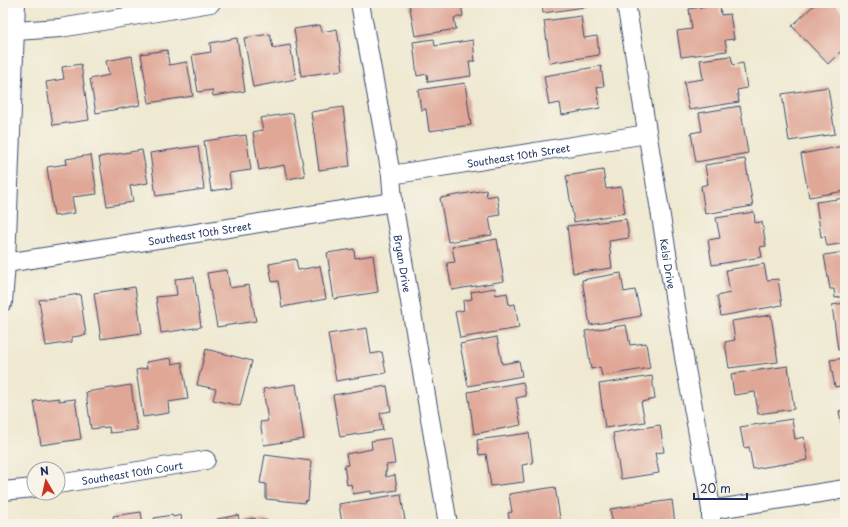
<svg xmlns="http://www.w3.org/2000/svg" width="848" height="527" font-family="'Playpen Sans',sans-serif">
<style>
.building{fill:#e0a797}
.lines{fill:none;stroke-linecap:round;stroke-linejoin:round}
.minor-casing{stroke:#3b4b6f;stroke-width:20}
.minor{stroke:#fff;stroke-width:18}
.labels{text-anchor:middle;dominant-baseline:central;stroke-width:3;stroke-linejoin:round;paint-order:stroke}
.street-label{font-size:10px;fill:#1b2f5e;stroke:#f7f3e8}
</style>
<rect width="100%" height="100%" fill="#f7f3e8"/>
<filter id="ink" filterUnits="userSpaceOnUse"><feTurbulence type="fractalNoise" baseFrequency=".025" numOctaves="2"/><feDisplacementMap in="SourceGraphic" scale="8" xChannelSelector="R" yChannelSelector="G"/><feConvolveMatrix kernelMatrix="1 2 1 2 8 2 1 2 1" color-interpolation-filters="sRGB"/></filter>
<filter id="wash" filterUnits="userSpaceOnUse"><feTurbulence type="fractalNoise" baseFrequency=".012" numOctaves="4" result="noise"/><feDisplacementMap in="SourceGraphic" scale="16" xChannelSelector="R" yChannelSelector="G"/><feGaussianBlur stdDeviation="0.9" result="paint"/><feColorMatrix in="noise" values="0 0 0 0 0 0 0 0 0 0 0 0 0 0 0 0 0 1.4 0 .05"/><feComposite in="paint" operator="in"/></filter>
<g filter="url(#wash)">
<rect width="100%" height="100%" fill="#efe9d1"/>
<g id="blocks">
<path class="building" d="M409,3H461L463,16L454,18L456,29L415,36Z
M542,3H592V6L543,13Z
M816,3H834L845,14V29L843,32L845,34V47L828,64L792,26Z
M720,4L721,15L730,14L734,39L725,40L727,51L681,57L677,31L692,29L689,9Z
M581,16L584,38L597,36L599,55L550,63L544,21Z
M320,25L322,32L337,29L343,70L301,76L294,29Z
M270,34L273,48L290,45L296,79L253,87L244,38Z
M237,38L245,91L213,96L212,90L198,92L192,55L211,52L210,43Z
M434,39L435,46L473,40L475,61H469L471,76L428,82L427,74L417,76L413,42Z
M167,50L169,65L187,62L193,96L149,103L141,54Z
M132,56L140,105L96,113L90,79L109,75L106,61Z
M731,56L733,65L743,63L747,88L737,90L739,102L689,110L684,82L703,79L700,60Z
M81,64L89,120L53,125L46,82L64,79L62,67Z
M601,66L604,86L597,87L600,108L562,115L560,103L549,105L544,76Z
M465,83L471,125L429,131L426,109L421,110L418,90Z
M828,87L835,134L789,141L782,94Z
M740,106L748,153L696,162L691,133L702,131L699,113Z
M343,107L350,166L319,170L311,112Z
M293,113L305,176L287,179L284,165L259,170L253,132L263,130L260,118Z
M246,135L251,170L229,173L231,188L211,191L204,141Z
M198,146L204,189L156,196L150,153Z
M843,146L845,157V191L809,197L801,154Z
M142,150L148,183L130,186L133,202L107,206L99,157Z
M91,155L97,194L72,197L75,213L54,216L47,167L67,164L66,159Z
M745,159L753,206L705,214L701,186L708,184L705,165Z
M603,170L606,189L621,187L625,213L574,222L566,176Z
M486,190L487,197L497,195L500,215L489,217L492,235L448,242L440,198Z
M845,198V243L827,246L825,236L821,237L816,202Z
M754,212L755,223L762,222L766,246L760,247L762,257L712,265L708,240L720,238L716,218Z
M626,219L629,238L609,241L612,268L573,273L567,226Z
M497,239L504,281L452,290L447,263L455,262L452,247Z
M354,249L355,258L373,255L378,292L334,299L327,253Z
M845,252V296L835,298L834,289H830L824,255Z
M296,259L298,270L320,266L326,299L282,307L278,281L272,282L269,264Z
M764,264L767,280L778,279L782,305L721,316L717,296L730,293L726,270Z
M227,270L230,288L249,285L256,321L217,327L207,273Z
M621,273L624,292L635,290L641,316L590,325L582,280Z
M194,277L201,327L161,333L156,297L177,295L175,279Z
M135,287L142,333L101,339L94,293Z
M495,288L496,295L507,293L509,305L515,304L519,328L460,338L455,312L464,310L463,301L472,299L471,292Z
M80,294L86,335L72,337V342L46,346L39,300Z
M845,303V349L838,350L832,305Z
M771,315L778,362L729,368L725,342L735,340L732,321Z
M626,325L630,345L646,343L650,368L602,376L600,367L591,369L585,331Z
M367,328L371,354L382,352L386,373L336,381L328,334Z
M497,337L502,364L519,361L522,376L468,386L460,344Z
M206,349L252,361L240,406L213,400L216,389L197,385Z
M171,358L172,364L182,362L188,399L168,402L169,413L143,417L136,370L147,368L146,362Z
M845,358V385L835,387L830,360Z
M788,366L794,409L758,414L755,392L734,395L731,374Z
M652,376L655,399L641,402L645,422L605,428L599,384Z
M523,382L526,396L516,398L521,425L474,434L468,392Z
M296,384L304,439L264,445L260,422L268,421L263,389Z
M131,385L137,430L110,433L109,427L91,429L86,392Z
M387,386L391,411L380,413L383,430L340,437L333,395Z
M59,398V401L75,399L81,439L41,445L34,401Z
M845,410V439H844L839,411Z
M792,419L795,439L804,437L808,460L753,469L749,447L744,448L740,427Z
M660,425L664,452L655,453L659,473L621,479L613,433Z
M529,433L533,463L522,465L524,482L491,486L486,454L479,455L477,440Z
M391,438L395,464L386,465L387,471H385L386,477L395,475L397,490L371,494V491L353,494L351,484L347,485L344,466L348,465L346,454L372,449L371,441Z
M265,455L311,461L308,501L306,500L305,503L266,499V484L260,483Z
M555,487L561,524H510L508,513L512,512L509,494Z
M401,494L405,521L397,524H342L339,504Z
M672,500L675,524H613L610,509Z
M141,512L143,524H115L113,516Z
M172,515L173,517L181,515L182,524H155L154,518Z
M238,515L240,524H217V519Z
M255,518V521L267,520V524H243V520Z"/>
</g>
</g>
<g filter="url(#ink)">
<use href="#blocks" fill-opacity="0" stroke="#3b4b6f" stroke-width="1"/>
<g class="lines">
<defs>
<g id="minor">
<path id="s1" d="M360,3L391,175L393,202L448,524"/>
<path id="s2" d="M626,3L686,369L707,483L711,510V524"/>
<path d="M16,31L60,28L211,3"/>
<path id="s3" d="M391,175L647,134"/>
<path id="s4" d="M6,263L393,202"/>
<path d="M3,302L6,263L16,3"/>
<path id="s5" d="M58,484L206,460"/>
<path d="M3,491L34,488"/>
<path d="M711,510L845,489"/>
</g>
</defs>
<use href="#minor" class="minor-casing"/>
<use href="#minor" class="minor"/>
</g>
</g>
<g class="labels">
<g class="street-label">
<text stroke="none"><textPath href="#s3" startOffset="129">Southeast 10th Street</textPath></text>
<text stroke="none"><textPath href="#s4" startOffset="196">Southeast 10th Street</textPath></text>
<text stroke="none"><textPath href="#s1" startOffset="264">Bryan Drive</textPath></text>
<text stroke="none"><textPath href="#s2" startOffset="264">Kelsi Drive</textPath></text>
<text stroke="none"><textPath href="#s5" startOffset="75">Southeast 10th Court</textPath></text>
</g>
</g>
<rect width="848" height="527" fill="none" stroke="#f7f3e8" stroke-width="16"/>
<g transform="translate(46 481) rotate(351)"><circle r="19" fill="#f7f3e8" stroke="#9fa5b1"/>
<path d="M0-3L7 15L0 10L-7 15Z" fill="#c8321e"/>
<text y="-6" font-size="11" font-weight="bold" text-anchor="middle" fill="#1b2f5e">N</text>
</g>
<path d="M694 493v6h53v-6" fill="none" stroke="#1b2f5e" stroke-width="2"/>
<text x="700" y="493" font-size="12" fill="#1b2f5e" stroke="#f7f3e8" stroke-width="3" paint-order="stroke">20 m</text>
</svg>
